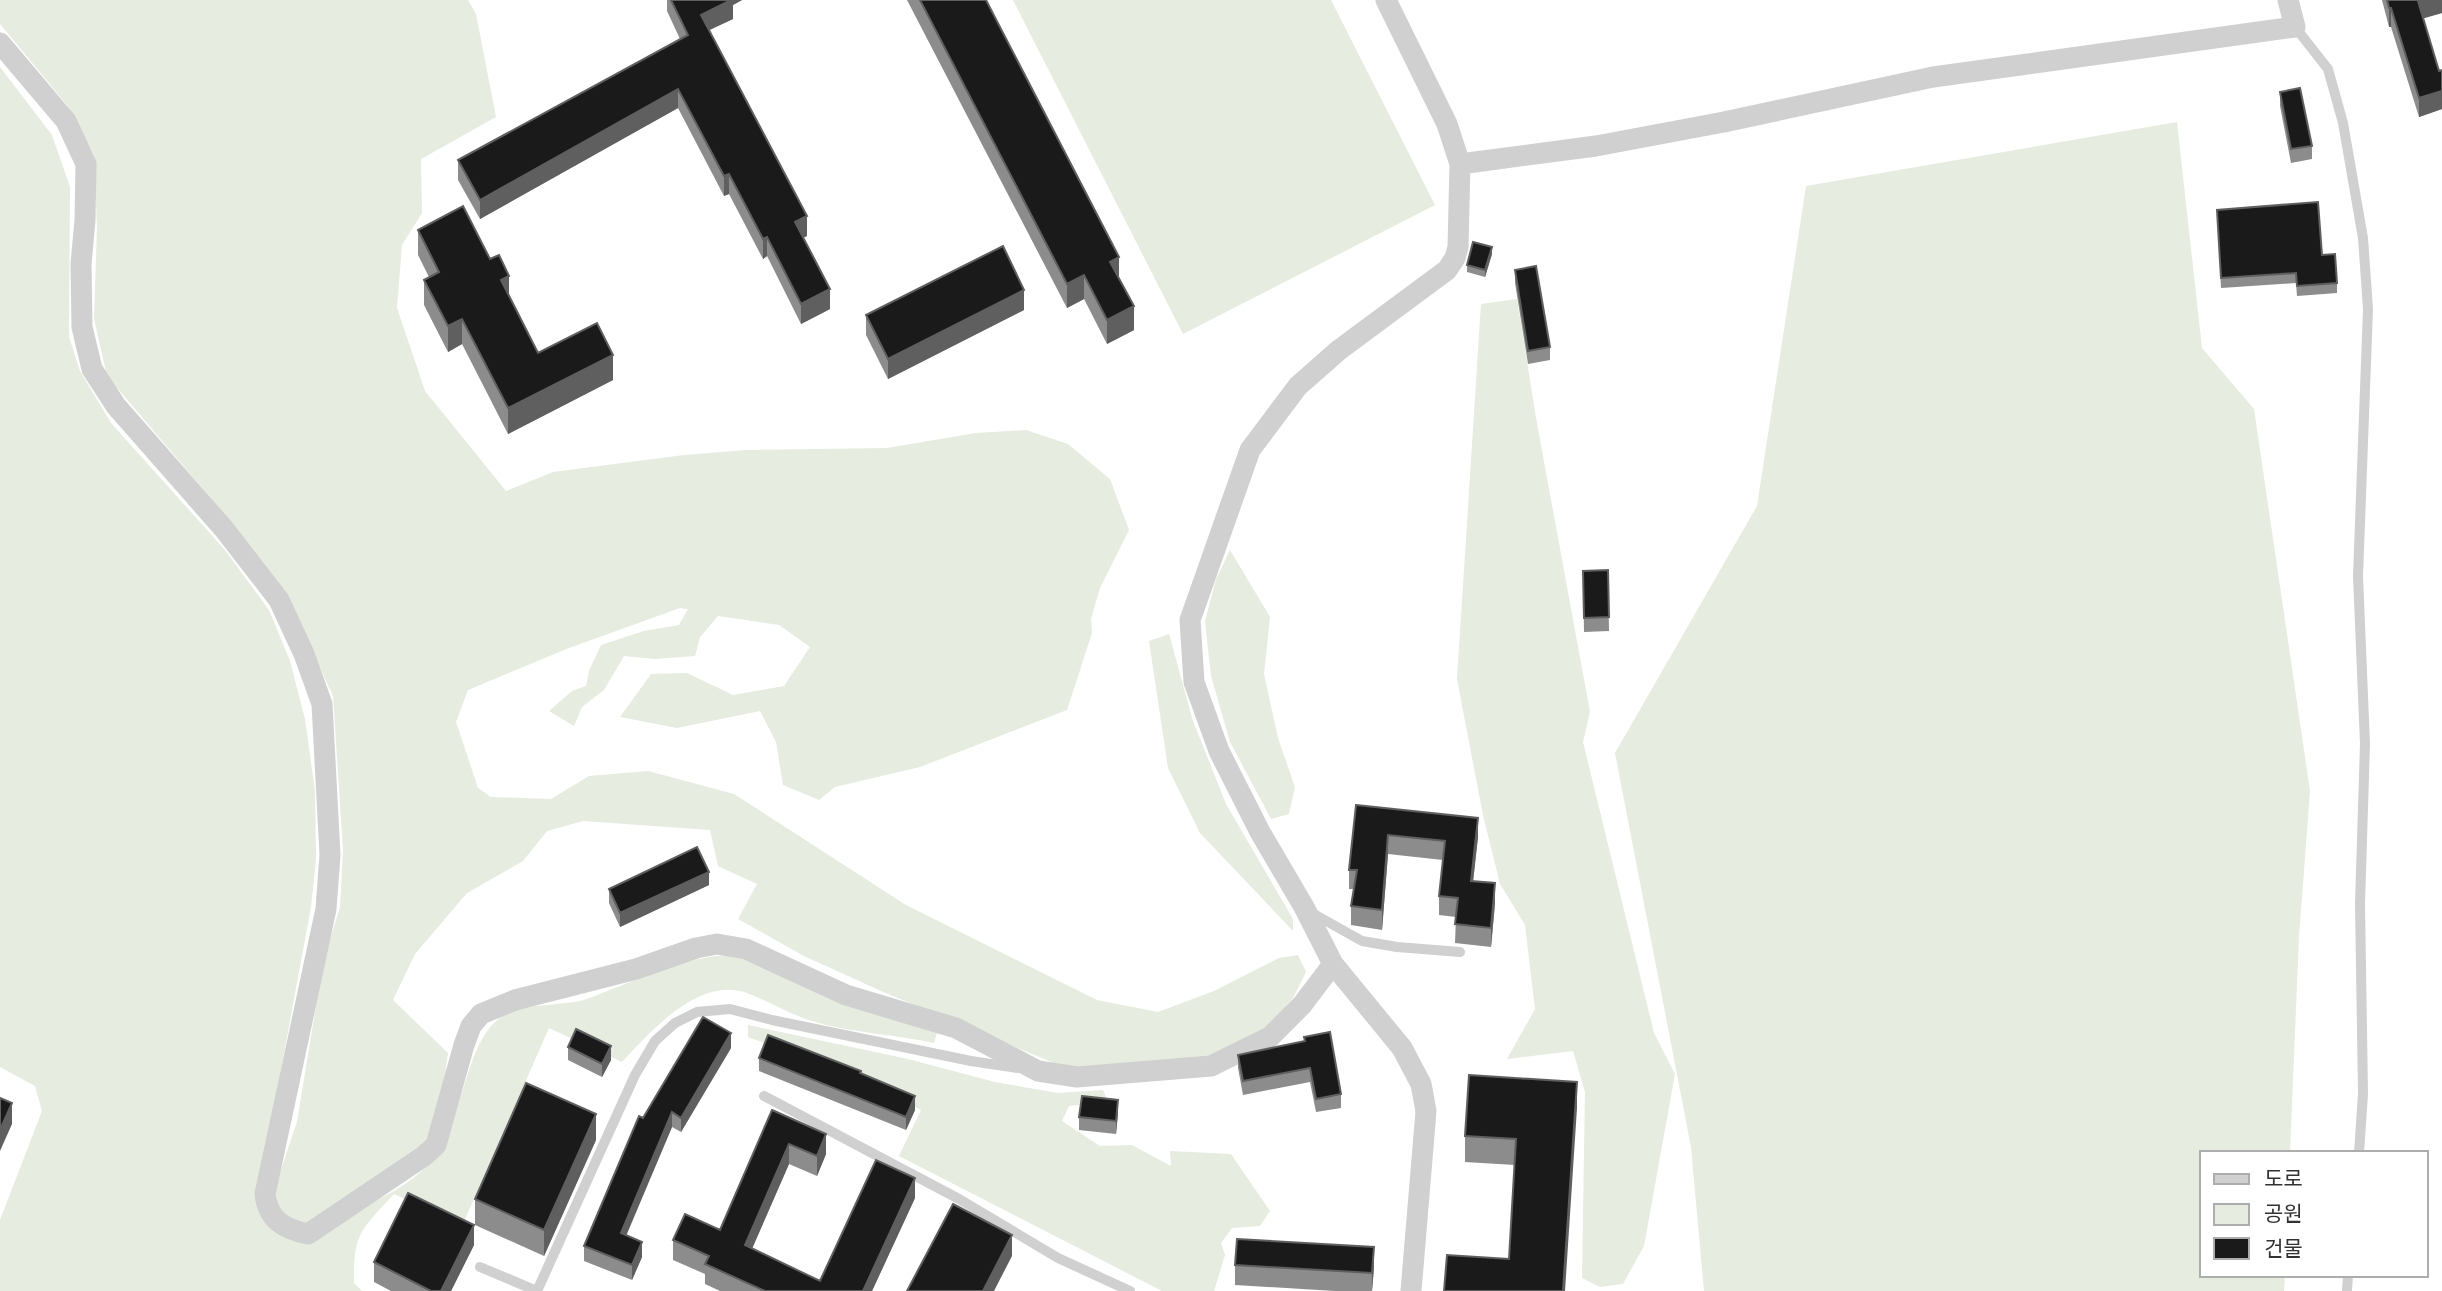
<svg xmlns="http://www.w3.org/2000/svg" width="2442" height="1291" font-family="Helvetica,'Noto Sans KR',sans-serif">
<style>
.green{fill:#e6ecdf}
.lines{fill:none;stroke-linecap:round;stroke-linejoin:round}
.service{stroke:#d0d0d0;stroke-width:10}
.minor{stroke:#d0d0d0;stroke-width:21}
.wall{fill:#8c8c8c}
.shaded-wall{fill:#5f5f5f}
.building{fill:#1a1a1a;stroke:#5f5f5f;stroke-width:2}
</style>
<rect width="100%" height="100%" fill="#fff"/>
<path class="green" d="M0,0H468L476,14L496,117L421,159L422,213L402,245L397,308L425,391L506,491L553,472L684,455L746,450L887,448L976,433L1026,430L1068,444L1110,479L1129,530L1100,588L1091,619L1092,633L1067,710L920,767L835,787L819,800L783,785L776,742L760,711L677,728L620,717L651,674L687,673L733,695L784,686L810,647L779,625L718,616L700,637L695,656L655,659L624,656L604,690L582,707L574,726L549,711L572,691L586,686L589,671L601,645L644,631L679,625L688,609L680,608L569,648L468,690L456,722L478,788L491,797L551,799L589,776L648,771L734,794L906,905L1097,1000L1158,1012L1214,991L1279,958L1298,955L1306,972L1293,998L1266,1030L1206,1058L1068,1069L881,991L804,956L738,919L757,884L718,866L710,830L583,821L547,831L523,861L467,893L415,954L393,1000L448,1053L442,1097L432,1139L310,1228L279,1217L273,1193L297,1122L323,963L340,907L343,850L333,696L284,590L203,489L107,376L94,319L97,228L94,155L67,105L0,24Z
M1013,0H1331L1435,205L1183,334Z
M0,67L52,135L70,187L69,337L80,371L111,423L225,550L269,610L290,661L305,719L315,791L316,859L311,907L259,1189L285,1237C335,1218 421,1193 446,1140C451,1129 454,1117 458,1105C467,1080 474,1043 494,1023C513,1003 555,1006 580,1001C592,998 604,992 615,988C652,974 693,955 733,955L938,1030L934,1043C894,1034 850,1033 812,1021C789,1014 769,1001 747,993C699,976 651,1031 622,1062L549,1028L462,1226L394,1194C361,1230 353,1233 354,1283L362,1291H0V1220L42,1111L35,1086L0,1067Z
M2177,122L2202,348L2254,409L2310,791L2299,937L2290,1153H2202V1275H2285L2284,1291H1704L1691,1147L1615,753L1757,506L1806,186Z
M1517,299L1536,418L1590,712L1583,742L1654,1033L1675,1074L1644,1246L1623,1284L1600,1287L1582,1278L1585,1092L1573,1051L1507,1059L1535,1009L1525,925L1500,884L1483,815L1457,679L1481,304Z
M1230,550L1270,617L1264,674L1278,738L1295,787L1289,814L1271,819L1230,742L1211,676L1205,621L1216,579Z
M1169,634L1193,721L1226,804L1293,919V931L1200,833L1168,768L1149,641Z
M748,1025L908,1059L995,1082L1058,1093L1103,1090L1108,1102L1069,1106L1062,1121L1100,1146L1132,1145L1171,1166L1170,1151L1231,1154L1270,1211L1260,1226L1232,1228L1221,1243L1225,1255L1214,1291H1162L899,1156L921,1110L867,1080L748,1037Z"/>
<g class="lines">
<path class="service" d="M2295,27L2328,69L2343,123L2363,238L2368,309L2358,576L2365,744L2360,904L2363,1094L2359,1153
M1312,913L1362,941L1397,947L1460,952
M764,1096L959,1199L1058,1258L1130,1291
M480,1267L537,1291L635,1075L655,1041L675,1023L697,1012L730,1009L772,1020L971,1061L1018,1068
M2347,1291L2348,1275"/>
<path class="minor" d="M1386,0L1447,124L1460,164
M0,43L66,121L86,164L85,220L81,264L82,327L92,369L116,406L224,529L279,600L304,654L322,704L330,855L326,909L265,1194C268,1220 284,1229 308,1234L424,1156L436,1145L464,1045L471,1026L481,1014L515,1000L636,969L696,948L717,944L746,949L846,995L956,1028L1038,1071L1077,1077L1211,1066L1270,1037L1302,1005L1333,964
M1411,1291L1426,1111L1421,1084L1402,1048L1333,964L1304,907L1260,832L1219,751L1194,682L1190,620L1250,450L1298,386L1339,350L1447,270L1455,258L1458,247L1460,164L1596,146L1724,122L1933,77L2295,27L2288,0"/>
</g>
<path class="wall" d="M667,0H742L733,5V19L709,30L807,236L803,237L830,309L801,324L767,256L763,259L729,194L724,196L678,108L480,219L458,180V160L680,39L667,11Z
M907,0H986L1119,278L1134,330L1107,344L1084,299L1067,308Z
M2382,0H2442V13L2423,18L2439,71L2442,70V109L2419,117L2391,27H2389Z
M2280,92L2312,146V159L2291,163L2280,106Z
M2217,210L2322,255L2337,283V293L2297,296L2296,283L2221,288Z
M418,230L509,297L538,353L613,380L508,434L462,344L448,352L424,305V280L429,277L418,255Z
M1492,254L1485,277L1467,272V265Z
M1515,270L1550,347V360L1528,364L1515,283Z
M1024,310L888,379L866,335V315Z
M1608,570L1609,631L1584,632L1583,571Z
M1356,805L1478,837L1473,881L1495,903L1491,947L1455,943L1456,917L1439,915V896L1443,860L1388,854L1382,930L1351,925V906L1354,889H1349V870Z
M709,885L620,927L609,903V889Z
M1304,1037L1341,1094V1108L1316,1112L1310,1082L1243,1095L1238,1068V1055L1304,1042Z
M568,1047L611,1060L602,1077L568,1060Z
M731,1048L681,1132L672,1127L626,1235L642,1257L632,1280L584,1261V1246L643,1118Z
M759,1058L861,1073L915,1110L906,1130L759,1071Z
M1577,1108L1509,1259L1515,1165L1465,1162V1136Z
M772,1110L826,1154L817,1176L789,1164L752,1248L820,1281L915,1198L872,1291H720L705,1284V1274L673,1260V1240L720,1230Z
M1118,1113L1116,1134L1079,1130V1117Z
M596,1140L544,1256L475,1225V1199Z
M474,1245L451,1291H391L374,1282V1262Z
M1235,1265L1374,1267L1372,1291H1335L1235,1285Z"/>
<path class="shaded-wall" d="M727,0H742L733,5V19L701,34V15Z
M2422,0H2442V13L2418,20V1Z
M2389,8H2391V27H2389Z
M678,89V108L480,219V200Z
M2442,91V109L2419,117V98Z
M729,174V194L724,196V176Z
M807,216V236L795,242V222Z
M767,237V256L763,259V239Z
M1492,247V254L1485,277V270Z
M1119,257V281L1110,262Z
M1084,275V299L1067,308V284Z
M509,276V301L501,280Z
M830,289V309L801,324V304Z
M1024,290V310L888,379V359Z
M1134,306V330L1107,344V320Z
M462,319V344L448,352V326Z
M613,355V380L508,434V408Z
M1478,818V837L1471,900V881Z
M1388,835V854L1382,930V910Z
M709,872V885L620,927V913Z
M1495,883V903L1491,947V928Z
M731,1033V1048L681,1132V1118Z
M611,1046V1060L602,1077V1064Z
M1577,1082V1108L1565,1291H1563Z
M915,1096V1110L906,1130V1117Z
M1118,1100V1113L1116,1134V1121Z
M12,1103V1124L0,1151V1130Z
M672,1112V1127L621,1248V1233Z
M596,1114V1140L544,1256V1230Z
M826,1134V1154L817,1176V1156Z
M789,1144V1164L745,1265V1245Z
M915,1178V1198L872,1291H863Z
M474,1225V1245L451,1291H441Z
M1012,1235V1256L994,1291H983Z
M642,1242V1257L632,1280V1265Z
M1374,1247V1267L1372,1291V1273Z"/>
<path class="building" d="M671,0H731L701,15L807,216L795,222L830,289L801,304L767,237L763,239L729,174L724,176L678,89L480,200L458,160L688,35Z
M920,0H986L1119,257L1110,262L1134,306L1107,320L1084,275L1067,284Z
M2387,0H2422L2418,1L2439,71L2442,70V91L2419,98L2391,8H2389Z
M2300,88L2312,146L2291,149L2280,92Z
M2318,202L2322,255L2335,254L2337,283L2297,286L2296,273L2221,278L2217,210Z
M463,206L490,259L499,255L509,276L501,280L538,353L597,323L613,355L508,408L462,319L448,326L424,280L439,272L418,230Z
M1473,242L1492,247L1485,270L1467,265Z
M1003,246L1024,290L888,359L866,315Z
M1536,266L1550,347L1528,351L1515,270Z
M1608,570L1609,617L1584,618L1583,571Z
M1356,805L1478,818L1471,881L1495,883L1491,928L1455,924L1458,898L1439,896L1445,841L1388,835L1382,910L1351,906L1357,870H1349Z
M697,847L709,872L620,913L609,889Z
M703,1017L731,1033L681,1118L672,1112L621,1233L642,1242L632,1265L584,1246L639,1116L643,1118Z
M576,1029L611,1046L602,1064L568,1047Z
M1330,1032L1341,1094L1316,1099L1310,1068L1243,1081L1238,1055L1305,1041L1304,1037Z
M768,1035L861,1071L860,1073L915,1096L906,1117L759,1058Z
M1469,1075L1577,1082L1563,1291H1444L1447,1255L1509,1259L1516,1139L1465,1136Z
M526,1083L596,1114L544,1230L475,1199Z
M1082,1096L1118,1100L1116,1121L1079,1117Z
M0,1098L12,1103L0,1130Z
M772,1110L826,1134L817,1156L789,1144L745,1245L820,1281L876,1160L915,1178L863,1291H765L705,1264L709,1256L673,1240L685,1214L720,1230Z
M408,1193L474,1225L441,1291H431L374,1262Z
M953,1204L1012,1235L983,1291H907Z
M1237,1239L1374,1247L1372,1273L1235,1265Z"/>
<rect x="2200" y="1151" width="228" height="126" fill="#ffffff" stroke="#adadad" stroke-width="2"/>
<rect x="2214" y="1174" width="35" height="10" fill="#d0d0d0" stroke="#adadad" stroke-width="2"/>
<text x="2264" y="1186" font-size="21" fill="#333333">도로</text>
<rect x="2214" y="1204" width="35" height="21" fill="#e6ecdf" stroke="#adadad" stroke-width="2"/>
<text x="2264" y="1221" font-size="21" fill="#333333">공원</text>
<rect x="2214" y="1238" width="35" height="21" fill="#1a1a1a" stroke="#adadad" stroke-width="2"/>
<text x="2264" y="1256" font-size="21" fill="#333333">건물</text>
</svg>
